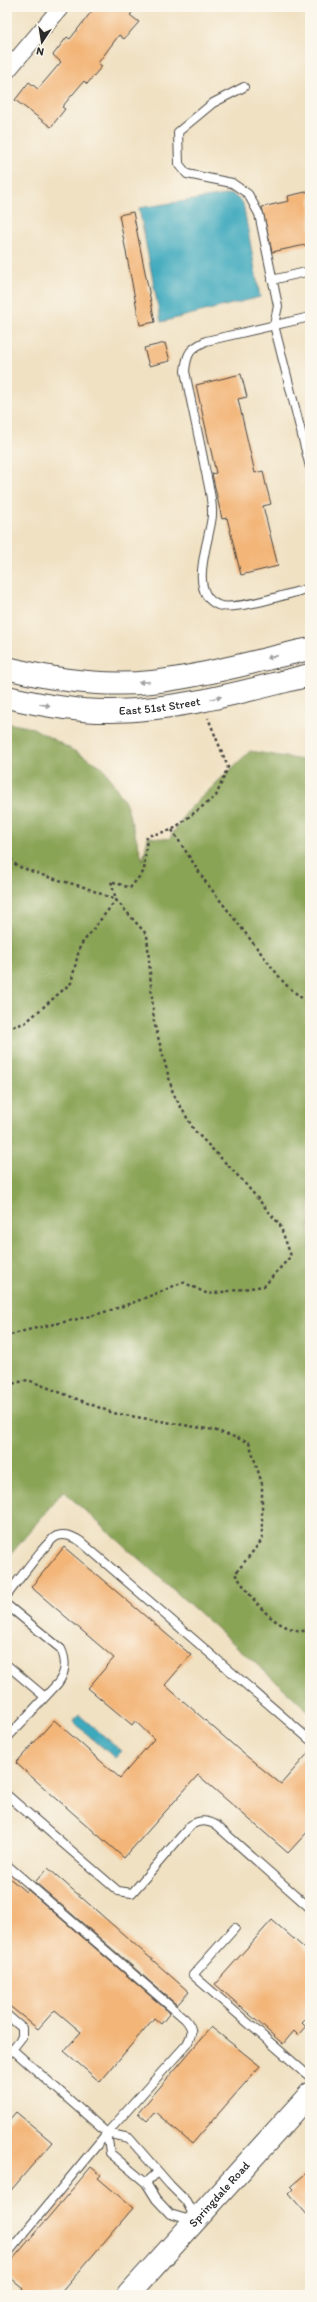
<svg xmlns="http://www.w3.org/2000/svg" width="317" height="2302" font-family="Itim,sans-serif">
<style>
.forest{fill:#8aa456;stroke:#5a6840}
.water{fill:#3da9bd;stroke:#346a74}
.building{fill:#f3b578}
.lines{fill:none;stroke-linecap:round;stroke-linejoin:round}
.lane-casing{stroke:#494642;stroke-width:10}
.street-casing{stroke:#494642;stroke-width:18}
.secondary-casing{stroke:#494642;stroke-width:24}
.path{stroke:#494642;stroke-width:2.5;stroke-dasharray:3 3;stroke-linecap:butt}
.lane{stroke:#fff;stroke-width:8}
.street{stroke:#fff;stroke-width:16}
.secondary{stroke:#fff;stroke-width:22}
.oneway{fill:#a0a0a0}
.labels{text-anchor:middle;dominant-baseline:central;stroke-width:3.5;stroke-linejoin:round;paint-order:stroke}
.street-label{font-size:12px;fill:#2b2b2b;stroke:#fbf7ec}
</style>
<rect width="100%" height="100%" fill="#fbf7ec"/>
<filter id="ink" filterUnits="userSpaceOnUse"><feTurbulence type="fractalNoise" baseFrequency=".025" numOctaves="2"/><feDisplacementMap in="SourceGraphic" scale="8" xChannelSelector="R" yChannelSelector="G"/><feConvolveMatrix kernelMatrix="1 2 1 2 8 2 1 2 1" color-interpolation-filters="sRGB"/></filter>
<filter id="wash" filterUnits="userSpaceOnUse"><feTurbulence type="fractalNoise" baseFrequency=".012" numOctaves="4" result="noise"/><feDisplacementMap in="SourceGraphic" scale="16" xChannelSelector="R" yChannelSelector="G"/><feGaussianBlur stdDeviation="0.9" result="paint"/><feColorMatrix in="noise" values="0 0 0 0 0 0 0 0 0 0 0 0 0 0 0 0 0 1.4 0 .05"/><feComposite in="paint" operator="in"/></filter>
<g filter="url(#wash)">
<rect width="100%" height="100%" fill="#f0e1c3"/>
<path class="forest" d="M7,723L33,728L103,767L126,804L143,861L148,837L169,839L188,810L250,751L303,760L310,757V1712L63,1491L7,1559Z"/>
<path class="water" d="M232,194L243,203L260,297L161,322L139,208Z
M79,1715L122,1751L115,1758L73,1722Z"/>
<g id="blocks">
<path class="building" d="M95,7H137L130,15L139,22L124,39L119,35L98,63L102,66L87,84L84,81L62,107L65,109L51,127L15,100L29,82L38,89L61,62L53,55L67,37L70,39Z
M310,191V244L272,252L262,207L289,201L288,196Z
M133,212L155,322L140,325L119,215Z
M165,343L170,361L149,366L144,348Z
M241,374L247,397L238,399L255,473L263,471L266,485L271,504L263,506L278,566L241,575L227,518L222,519L212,474L216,473L196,385Z
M64,1547L191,1655L165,1685L239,1750L281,1784L310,1751V1829L288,1853L198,1775L124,1858L16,1763L54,1720L120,1778L154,1739L135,1721L132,1725L88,1688L114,1658L31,1587Z
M48,1868L189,1992L177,2005L35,1882Z
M7,1876L26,1892L28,1890L170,2013L161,2024L154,2018L100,2082L64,2051L81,2032L55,2010L38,2029L7,2004Z
M272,1920L310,1953V2014L302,2022L306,2026L298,2035L294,2031L283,2044L215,1984Z
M211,2027L260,2066L192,2144L155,2112L147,2121L138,2113Z
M16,2112L52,2142L7,2195V2122Z
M91,2167L101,2175L98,2178L133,2208L59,2295H18L23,2288L7,2275V2266Z
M310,2170V2218L289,2194L294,2189L291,2186Z"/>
</g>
</g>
<g filter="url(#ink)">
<use href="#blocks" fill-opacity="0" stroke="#494642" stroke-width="1"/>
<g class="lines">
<defs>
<path id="lane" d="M244,87L213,103L178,132L179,164L187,174L232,183L248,194L259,214L278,306L274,325L310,467
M272,280L310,271
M310,317L206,341C190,349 187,352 185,371C191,402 198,433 204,463C207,480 213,498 212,515C211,538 186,592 218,605C234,612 291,593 310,588
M7,1595C16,1584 47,1540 57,1536C66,1533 73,1537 80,1541L310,1740
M7,1605L61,1649C67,1662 66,1672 58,1683L7,1738
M7,1665L45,1697
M7,1795L118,1891L132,1893L191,1825C200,1820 206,1820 216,1825L310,1908
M7,1865L185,2019C193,2028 193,2033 187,2044L107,2133L7,2254
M235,1928L193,1975L310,2077
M7,2015L22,2028V2037L7,2056
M13,2050L107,2133
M107,2133L129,2138L170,2185L186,2201L197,2222L170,2214L156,2199L146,2183L110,2153Z
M146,2183L158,2172"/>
<path id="street" d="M7,71L61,7"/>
<g id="secondary">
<path d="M7,668C54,680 103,687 152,682C205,676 258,660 310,649"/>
<path id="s1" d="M7,697C41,705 77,712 112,711C180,710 245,691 310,675"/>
<path id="s2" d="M128,2295L310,2094"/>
</g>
</defs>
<use href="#lane" class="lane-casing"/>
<use href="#street" class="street-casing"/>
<use href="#secondary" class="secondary-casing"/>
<path class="path" d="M172,830L205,881L285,984L310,1005
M7,854L17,866L48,877L84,887L116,900L147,935L154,1022L173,1093L194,1130L242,1180L280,1225L291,1256L264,1286L208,1294L183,1282C147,1298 111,1312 73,1320C50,1325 29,1329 7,1336
M7,1028L25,1023L71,983L80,946L116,900L111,881L130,888L144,871L147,836L172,830L216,796L228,767L208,718
M7,1385L28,1380L113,1413L214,1430L249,1442L262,1484V1540L235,1574C254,1600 274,1633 310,1631"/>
<use href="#lane" class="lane"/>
<use href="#street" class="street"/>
<use href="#secondary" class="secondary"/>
</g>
<defs><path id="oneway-solid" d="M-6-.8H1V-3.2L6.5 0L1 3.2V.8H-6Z"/></defs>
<g class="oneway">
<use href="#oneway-solid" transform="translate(272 657) rotate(167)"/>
<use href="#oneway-solid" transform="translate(144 682) rotate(178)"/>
<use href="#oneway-solid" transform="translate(216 698) rotate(-13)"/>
<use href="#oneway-solid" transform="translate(45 705) rotate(9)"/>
</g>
</g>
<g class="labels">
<g class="street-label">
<text stroke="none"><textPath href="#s1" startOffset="154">East 51st Street</textPath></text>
<text stroke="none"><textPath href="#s2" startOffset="136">Springdale Road</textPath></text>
</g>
</g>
<rect width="317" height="2302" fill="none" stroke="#fbf7ec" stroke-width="24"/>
<g transform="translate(42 42) rotate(192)" stroke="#fbf7ec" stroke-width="3" paint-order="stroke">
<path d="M0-3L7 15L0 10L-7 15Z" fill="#2b2b2b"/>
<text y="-6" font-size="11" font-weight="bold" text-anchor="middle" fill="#2b2b2b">N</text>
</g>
</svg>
